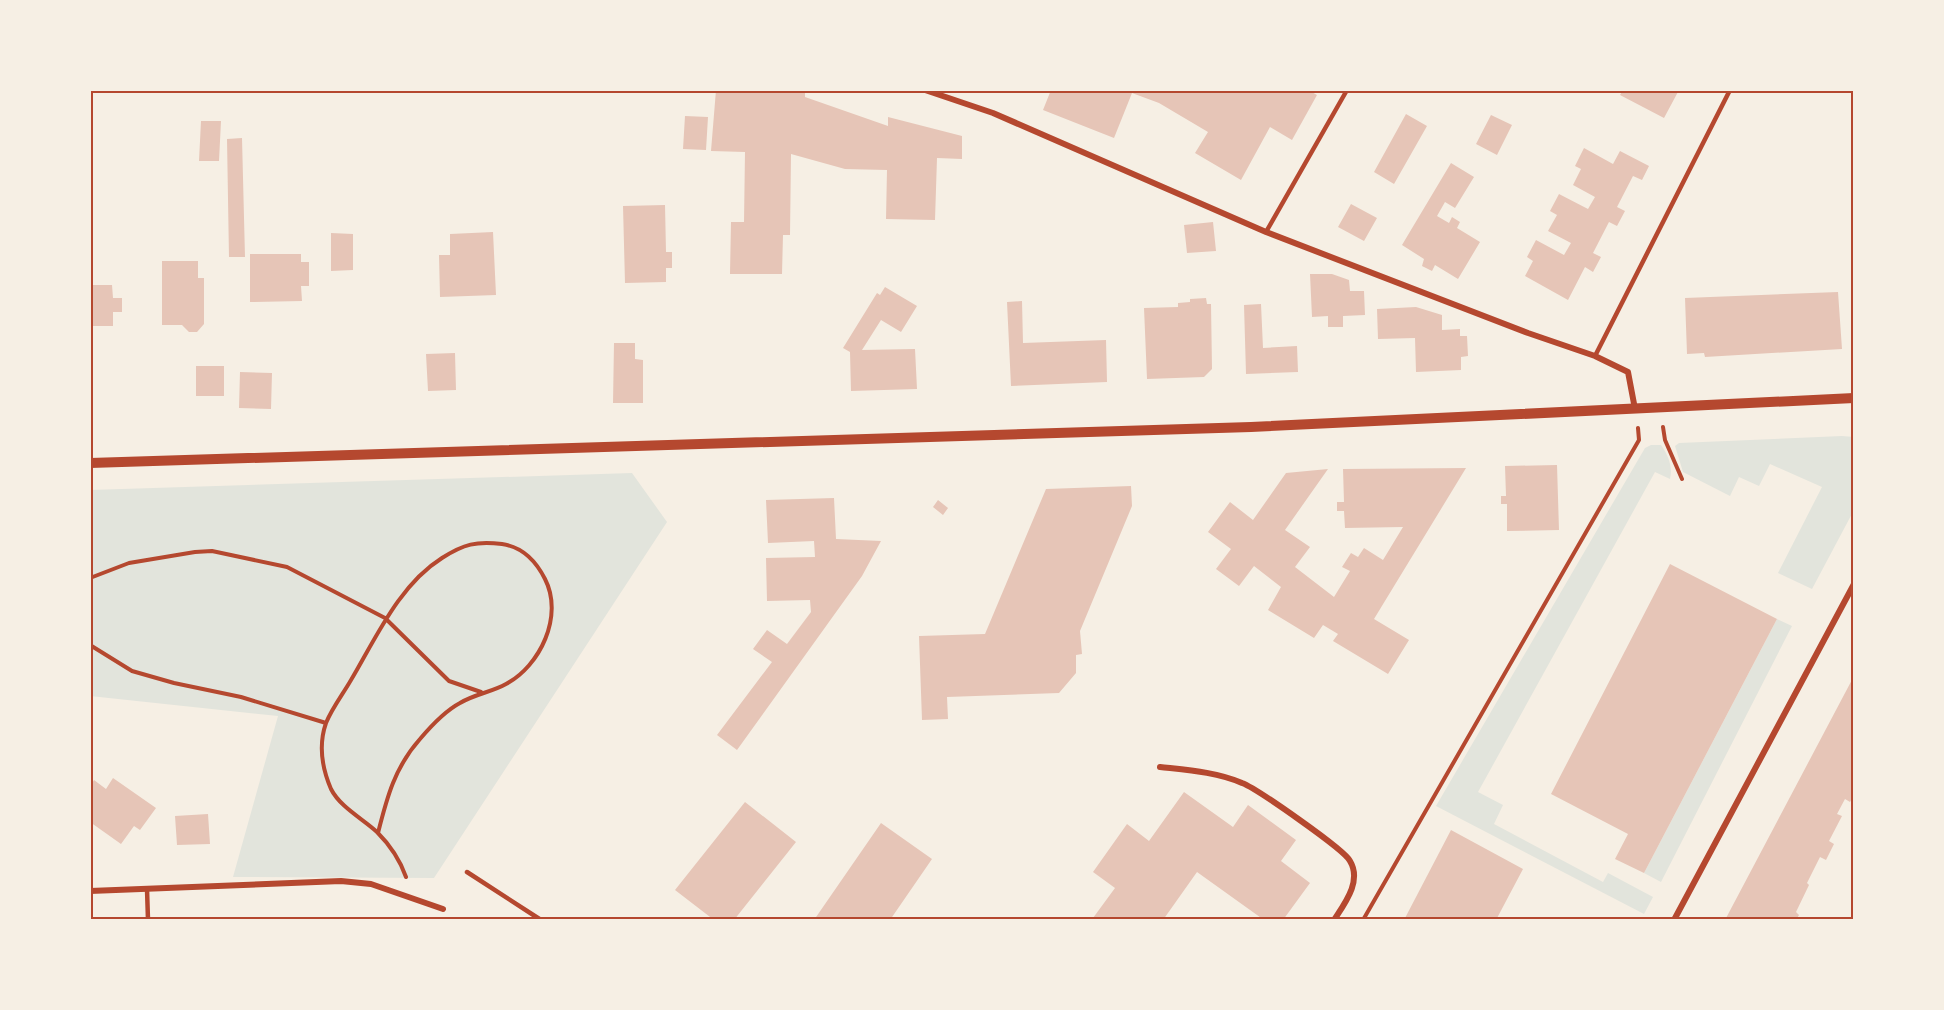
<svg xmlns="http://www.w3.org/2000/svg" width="1944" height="1010" font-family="'Golos Text',sans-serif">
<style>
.green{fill:#e2e4dc}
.building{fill:#e6c5b7}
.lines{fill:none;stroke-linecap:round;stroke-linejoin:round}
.path{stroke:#b5482f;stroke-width:4}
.service{stroke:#b5482f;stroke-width:4.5}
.minor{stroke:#b5482f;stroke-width:6}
.tertiary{stroke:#b5482f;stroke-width:10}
.neatline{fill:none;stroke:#b5482f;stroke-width:2}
</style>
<rect width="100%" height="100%" fill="#f6efe4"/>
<path class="green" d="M1842,436L1854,437V510L1812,589L1778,573L1822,487L1770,464L1759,486L1739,477L1730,496L1683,472L1675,446L1679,443Z
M1651,445H1661C1668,455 1673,466 1670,479L1655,472L1478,792L1503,805L1494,824L1603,882L1608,873L1653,897L1644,914L1436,806L1645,448Z
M632,473L667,522L434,878L233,877L278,716L90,696V490Z
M1777,619L1792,626L1661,882L1644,873Z"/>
<path class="building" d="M716,90H805V97L888,126V117L962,136V159L937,158L935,220L886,219L887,170L845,169L791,154L790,235H783L782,274H730L731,222H744L745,152L711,151Z
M1051,90H1308L1317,95L1292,140L1270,127L1241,180L1195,153L1208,132L1159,103L1132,93L1114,138L1043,110Z
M1623,90H1679L1664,118L1620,95Z
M1406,114L1427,126L1394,184L1374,172Z
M1491,115L1512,125L1497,155L1476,144Z
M685,116L708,117L706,150L683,149Z
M201,121H221L219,161H199Z
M242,138L245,257H229L227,139Z
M1584,148L1613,164L1620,151L1649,166L1642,180L1633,176L1617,207L1625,211L1617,226L1609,222L1593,253L1601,257L1593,272L1585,267L1568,300L1525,276L1533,261L1527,257L1536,240L1564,255L1571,243L1548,231L1557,215L1550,211L1559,194L1588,209L1595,197L1573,185L1581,169L1575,166Z
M1451,163L1474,177L1455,208L1445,202L1437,216L1449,223L1452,217L1460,222L1457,228L1480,242L1458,279L1435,265L1432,271L1422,266L1424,259L1402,245Z
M1351,204L1377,218L1364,241L1338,227Z
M665,205L666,252H672V268H666V282L625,283L623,206Z
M1213,222L1216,251L1187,253L1184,225Z
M493,232L496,295L440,297L439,255H450V234Z
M331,233L353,234V270L331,271Z
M250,254H301V262H309V286H301L302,301L250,302Z
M162,261H198V278H204V324L197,332H189L182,325H162Z
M1310,274H1332L1349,280L1350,291H1364L1365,315L1343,316V327H1328V316L1312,317Z
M90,285H112L113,298H122V312H113V326H90Z
M885,287L917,306L901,332L881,320L862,350L915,349L917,389L851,391L850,352L843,348L877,293L880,295Z
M1838,292L1842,349L1705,357L1704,353L1687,354L1685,298Z
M1206,298L1207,304H1211L1212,369L1204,377L1147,379L1144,308L1178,307V303L1190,302V299Z
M1022,301L1023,343L1106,340L1107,382L1011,386L1007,302Z
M1261,304L1263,348L1297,346L1298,372L1246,374L1244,305Z
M1416,307L1442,315V330L1460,329V336H1467L1468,356L1461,357V370L1416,372L1415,338L1378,339L1377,309Z
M614,343H635V359L643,360V403H613Z
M455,353L456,390L428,391L426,354Z
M196,366H224V396H196Z
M240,372L272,373L271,409L239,408Z
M1557,465L1559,530L1507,531V504H1501V496H1506L1505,466Z
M1466,468L1374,619L1409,640L1388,674L1333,641L1338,634L1323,625L1314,638L1268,610L1281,587L1254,566L1239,586L1216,569L1231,549L1208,532L1230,502L1253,520L1286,473L1328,469L1285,530L1310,547L1295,567L1334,597L1350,571L1342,567L1351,553L1358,557L1364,548L1383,560L1403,527L1345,528L1344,511H1337V502H1344L1343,469Z
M1131,486L1132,506L1080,631L1082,654L1076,655V673L1059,693L947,697L948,719L922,720L919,636L985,634L1046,489Z
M834,498L836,539L881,541L862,576L737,750L717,735L772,662L753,649L767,630L787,644L811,612L810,600L767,601L766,558L815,557L814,541L768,543L766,500Z
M938,500L948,508L943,515L933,507Z
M1670,564L1777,619L1644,873L1615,859L1628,834L1551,794Z
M1854,676V795L1850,802L1845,799L1837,814L1842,816L1829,841L1834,844L1826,860L1820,857L1807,883L1809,885L1796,912L1799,915L1796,920H1725Z
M113,778L156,808L140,830L134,826L121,844L90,822V787L94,780L106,789Z
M1184,792L1233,827L1248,805L1296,840L1281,861L1310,883L1283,920H1264L1197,872L1163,920L1093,918L1115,888L1093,872L1127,824L1149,841Z
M745,802L796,842L734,920H714L675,890Z
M208,814L210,844L177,845L175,816Z
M881,823L932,859L890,920H814Z
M1451,830L1523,869L1496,920H1404Z"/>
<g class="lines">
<path class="path" d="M1663,427L1665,440L1682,479
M90,578L129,563L195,552L212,551L287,567L385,618L449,681L481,692
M90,645L132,671L174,683L241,697L326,723
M378,833C387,797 395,767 420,739C431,726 445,711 460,703C475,694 492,692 506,684C540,666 564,616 545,579C536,561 523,547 502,544C476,541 464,544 442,558C399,585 376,638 351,680C343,694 332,708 326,723C318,746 322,768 331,789C340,807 363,819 377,832C391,846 400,860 406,877
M1363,920L1639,440L1638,428"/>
<path class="service" d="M1266,232L1347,90
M1595,356L1730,90
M467,872L541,920
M147,889L148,920"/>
<path class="minor" d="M925,90L993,113L1266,232L1528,333L1595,356L1628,372L1635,409
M1160,767C1187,770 1217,772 1242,783C1256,788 1345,850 1350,861C1362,881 1345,903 1334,920
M90,891L341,881L371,884L443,909
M1674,920L1854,584"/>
<path class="tertiary" d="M90,463L1251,427L1854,398"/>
</g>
<rect width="1944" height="1010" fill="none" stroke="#f6efe4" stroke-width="183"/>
<rect x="92" y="92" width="1760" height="826" class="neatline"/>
</svg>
